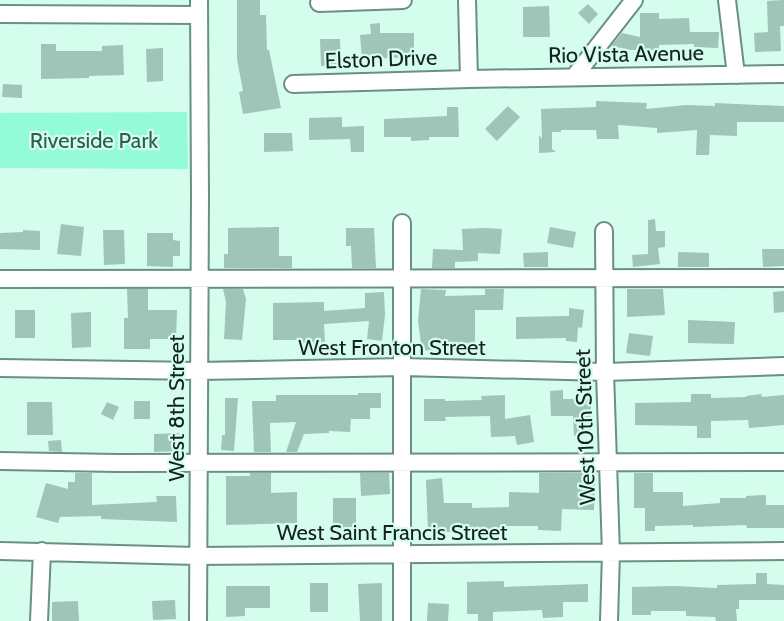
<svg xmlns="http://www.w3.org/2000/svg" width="784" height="621" font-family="Cabin,sans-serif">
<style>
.green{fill:#94fbd9}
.building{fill:#9ec5b7}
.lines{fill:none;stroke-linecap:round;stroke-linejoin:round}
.minor-casing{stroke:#6a9082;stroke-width:20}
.minor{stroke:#fff;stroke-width:16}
.labels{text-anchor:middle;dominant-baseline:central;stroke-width:4.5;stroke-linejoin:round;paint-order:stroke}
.street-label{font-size:22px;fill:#14231e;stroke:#d4fdee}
.park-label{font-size:22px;fill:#2c5f50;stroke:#d4fdee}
</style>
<rect width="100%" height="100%" fill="#d4fdee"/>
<path class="green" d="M187,112L188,169L0,168V113Z"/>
<path class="building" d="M237,0H260V15H266L267,50H269L281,108L243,114L239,92L243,91L237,59Z
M784,0V26H780L781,51L755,52L754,33L768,32L767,1Z
M588,4L598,14L589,24L578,13Z
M549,6L550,37H523V7Z
M640,13H659V19L689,18L690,32H719L718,48L694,47V44L659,45V50H631L611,46L622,33L640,37Z
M380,23V33H414V57L362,59L360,35L371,34L370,24Z
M320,39H340L341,65L321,66Z
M41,44H56V51H102V46L123,45L124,75L89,76V78L41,79Z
M163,48V81L147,82L146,49Z
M3,84L22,85V98L2,97Z
M596,101L647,103L646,109L686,105L715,106V103L784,106V122H737V136L710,135L709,155H696L697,130L657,133V128L618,125L619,139H597L596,130H561V132H552V149L556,152L539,153V135L542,139L541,109L596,107Z
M508,106L520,117L497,141L485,129Z
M447,107H458L459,137H429V140L411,141V137H384V119L447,116Z
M342,117V127L364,126V152H351L350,139L309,140V118Z
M264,133H292L293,151L264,152Z
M655,219L656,231H665V247L658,248L660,264L633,267L632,255L648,254V220Z
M61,224L84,227L81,256L57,254Z
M279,227V256H292V268H224V254H228V228Z
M550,227L576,232L573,248L547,243Z
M346,228H374L376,268H352L351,246H346Z
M484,228L502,229L500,254L478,253V261L455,262V268H432L433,249L463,250L462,229Z
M23,230L40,231V250L0,249V233L23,232Z
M103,230H124L125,264L104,265Z
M147,233H173V240L180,241V256H173V267L147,266Z
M762,249H784V266L763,267Z
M548,252V267H524L523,253Z
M678,252L709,253V267H678Z
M127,289H148V310H177L176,339H150V349H124V318H128Z
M223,289H243L246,299L242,340L224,339L226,302Z
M421,289L446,290L445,296L485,295V289H504L503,310H475V343H443L444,348L422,351L418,321Z
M627,289H663L665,315L627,317Z
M784,291V312L774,313L773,292Z
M384,292L385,315L382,341L367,339L369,321L324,324L325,342L303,343V340H273V303L324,302V311L365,308V293Z
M569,308L584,310L582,328L578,327L577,342L566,341V338L516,339V317L569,316Z
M15,310H35V338H15Z
M91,312V347L72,348L71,313Z
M688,320L735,322L734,344L688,343Z
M629,333L653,336L650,356L626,353Z
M563,390V399H591V435L574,436L573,416H551L550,391Z
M358,393H381V408H370V419H351L350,432L329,431V433L304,434L297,452H286L296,422L270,423L271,452H254L252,401H276V395H358Z
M691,394H711V398L746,397V396L761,394L762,397L784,395V425L749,428L748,420L711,421V438H697V426L635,425V403L691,402Z
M505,395V419L530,415L534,442L517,445L515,436L491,437L490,416L445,417L446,421H424V399H445V401L482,400L481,396Z
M225,398H238L234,451L221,450L222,435H225Z
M134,401H150V419H134Z
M27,402H52L53,435H27Z
M107,402L119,407L113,420L101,414Z
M179,433V451L154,452V434Z
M61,440L62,452L49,451L48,441Z
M75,473H92V505L157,502L156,496H176L177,522L101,519V516L60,517L58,523L36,517L46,483L68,489V482H75Z
M250,473H271V493L297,492V523L226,525V476H250Z
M360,473H389L390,494L361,496Z
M539,473H595L594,510L562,509L561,531L538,530V526H502V532H428L426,480L442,478L444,503H472V508L509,507V492L539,493Z
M634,473H653V492H683V506L720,503V498H746V496L766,495V505H784V528H747L746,525L693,527V525L655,526V531H645V508H634Z
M333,498H356V527L333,528Z
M756,573H767V584L784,585V600H739V609H736L737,621H716L715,617L686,616V611H651V615H632V587L674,586L717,588V585L756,584Z
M504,581V587L588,584V602H563V617L543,618L542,610L493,612V621H478V614H467V582Z
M310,583H328V612H310Z
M382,583V621H360L358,584Z
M226,586H270V608H245V616L226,617Z
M175,600L176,619L153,620L152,601Z
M78,601L79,621H52V602Z
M428,603L449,604L448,621H427Z"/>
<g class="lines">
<defs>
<path id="minor" d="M467,0L469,79
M727,0L736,75
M319,3L403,0
M0,14L199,15
M574,77L634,0
M293,84L469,79L784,74
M604,231L605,372L611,553L609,621
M0,279L784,278
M0,368L199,371L402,367L605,372L784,366
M0,461L117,463L784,462
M0,551L197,556L784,551
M39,621L42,551
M198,621L200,196L199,0
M402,621V223"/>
</defs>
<use href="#minor" class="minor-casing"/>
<use href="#minor" class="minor"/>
</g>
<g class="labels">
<g class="street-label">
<text transform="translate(626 54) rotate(-1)">Rio Vista Avenue</text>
<text transform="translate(381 59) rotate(-2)">Elston Drive</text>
<text x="392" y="347">West Fronton Street</text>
<text transform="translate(176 408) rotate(-90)">West 8th Street</text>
<text transform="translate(585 427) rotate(-92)">West 10th Street</text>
<text x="392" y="532">West Saint Francis Street</text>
</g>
<g class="park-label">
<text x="94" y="140">Riverside Park</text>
</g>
</g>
</svg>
